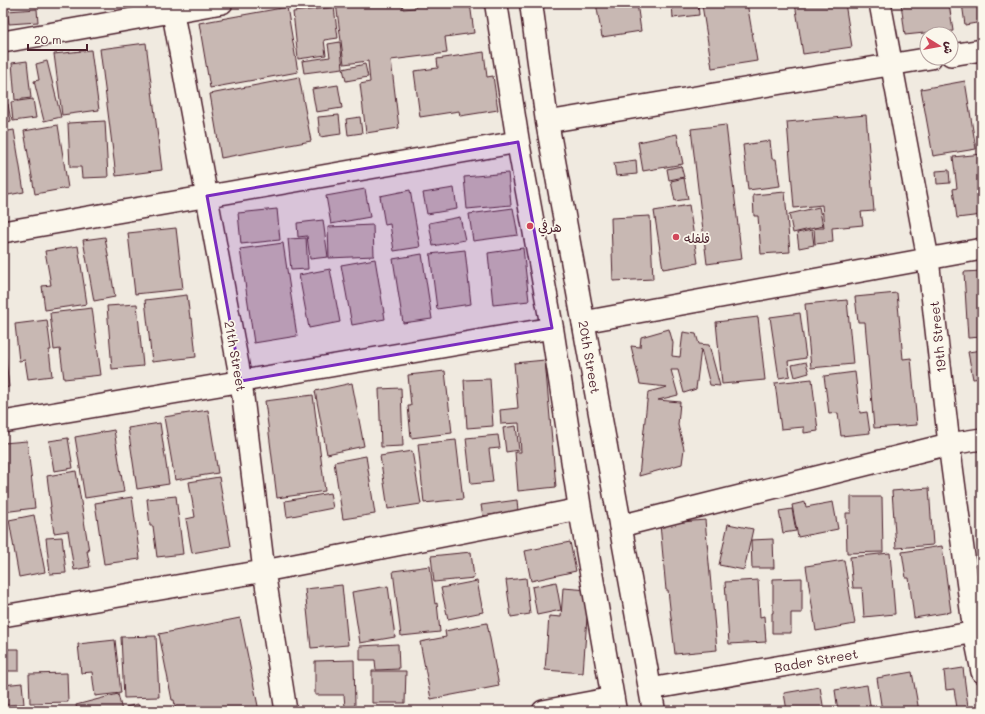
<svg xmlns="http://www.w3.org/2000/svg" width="985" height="714" font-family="Mali,'Playpen Sans Arabic',sans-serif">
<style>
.building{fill:#c8b8b3;stroke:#4a1f2b}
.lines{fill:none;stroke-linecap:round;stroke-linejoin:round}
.minor-casing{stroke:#4a1f2b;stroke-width:24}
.tertiary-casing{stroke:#4a1f2b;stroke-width:25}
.minor{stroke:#fbf7ec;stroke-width:21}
.tertiary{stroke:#fbf7ec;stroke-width:22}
.marked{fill:#7b2cbf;fill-opacity:0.2;stroke:#7b2cbf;stroke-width:3;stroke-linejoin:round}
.poi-dot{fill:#d1495b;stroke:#fbf7ec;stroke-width:1.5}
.labels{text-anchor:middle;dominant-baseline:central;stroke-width:3.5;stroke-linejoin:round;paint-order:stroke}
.poi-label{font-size:13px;fill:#4a1f2b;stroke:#fbf7ec;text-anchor:start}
.street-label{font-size:13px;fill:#4a1f2b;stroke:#fbf7ec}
</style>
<rect width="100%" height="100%" fill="#f0eae0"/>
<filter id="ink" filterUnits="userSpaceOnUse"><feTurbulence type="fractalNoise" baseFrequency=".025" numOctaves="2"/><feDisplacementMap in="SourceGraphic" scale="8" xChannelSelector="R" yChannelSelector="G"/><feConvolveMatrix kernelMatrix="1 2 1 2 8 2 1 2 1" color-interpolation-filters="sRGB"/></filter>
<g filter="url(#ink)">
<path class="building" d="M336,3H402L403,9L415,8V3H470L474,33L445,37L447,53L391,60L399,128L366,133L360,84L370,82L368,61L344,64Z
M596,3H637L641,31L602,37Z
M672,3H698L699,15L673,18Z
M714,3H747L757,61L712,68L702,5Z
M795,3H845L852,47L803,54Z
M901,3H949L953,31L934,34V32L905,35Z
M962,3H982V22L965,25Z
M287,7L298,72L210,88L199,23Z
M334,7L338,38L324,40L326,55L298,59L293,12Z
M37,9L38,22L9,24L7,11Z
M340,42L343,68L304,73L302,61L330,57L328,44Z
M146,43L162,170L116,176L100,49Z
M91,50L99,110L62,115L54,54Z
M484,52L487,77L493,76L498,110L460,116L459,111L420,117L414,71L438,68L437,59Z
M27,61L31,98L15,100L12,63Z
M47,61L61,117L44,121L34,81L39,80L36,64Z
M365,64L368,77L346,81L343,69Z
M299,77L311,141L221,158L210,94Z
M965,81L976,149L933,156L921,89Z
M338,85L342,108L316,112L312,89Z
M33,99L36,118L13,121L11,102Z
M8,104L11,121L3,123V105Z
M339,115L341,134L320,137L318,117Z
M866,115L874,211L861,212L863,225L832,228L833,242L815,244L814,228H824L822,205L794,208L787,122Z
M360,117L362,133L348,135L346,119Z
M105,121L108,177L82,178L81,167H70L68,123Z
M58,125L68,188L35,194L24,131Z
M726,125L742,259L707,264L691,129Z
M14,130L24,192L3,196V132Z
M677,134L683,164L643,171L638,142Z
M770,141L772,159H776L780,186L748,190L743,145Z
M982,154V215L957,218L953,189L957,188L953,157Z
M636,160L637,174L616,176L614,163Z
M681,166L684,177L669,180L667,169Z
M949,170L950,183L937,184L936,171Z
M508,173L511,205L467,209L464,177Z
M684,178L688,199L675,201L671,181Z
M454,188L457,209L427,214L423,193Z
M365,189L370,217L331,224L326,196Z
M410,190L420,247L394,251L390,224L385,225L380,196Z
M785,192L790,252L761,254L758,216H754L753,195Z
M689,205L698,263L663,269L654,211Z
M819,207L823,226L793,233L789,214Z
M513,208L518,235L473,241L469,214Z
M277,209L280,240L241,244L238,213Z
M650,216L653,279L613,281L611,218Z
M460,217L465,240L433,246L429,223Z
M323,220L328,257L310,259L307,236L298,237L297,223Z
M373,225L374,256L329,258L328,227Z
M176,228L183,289L135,294L128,233Z
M812,230L814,245L799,248L797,233Z
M105,237L115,297L94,301L83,240Z
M306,238L308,269L291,270L288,239Z
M283,243L297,336L254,343L240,249Z
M78,246L87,304L45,310L42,286L51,285L45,251Z
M523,248L529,301L493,305L488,253Z
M465,250L471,304L437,309L430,254Z
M422,254L432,319L403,323L393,259Z
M375,259L385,319L352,325L341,265Z
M330,269L340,322L309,328L299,275Z
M982,271V337L968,338L964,272Z
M897,293L903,359L911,358L917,425L874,428L865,322H858L855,297Z
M187,295L190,318H192L196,357L152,362L145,300Z
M847,300L853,364L811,368L805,304Z
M137,304L143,366L112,369L107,306Z
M92,308L101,375L64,379L60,349L54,350L50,313Z
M800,313L806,358L788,361L790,376L779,378L770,317Z
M758,317L765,380L722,384L716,322Z
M47,320L51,350H49L52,376L28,379L25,360L19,361L15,324Z
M669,329L673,343L672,356L680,357L683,332L696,334L699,344L709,345L720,386L710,385L701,349L696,389L684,393L678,370H671L678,395L658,400L680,402L678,425L684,449L682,464L639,476L648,392L667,387L640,384L631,346L640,347L641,337Z
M3,334L9,387L3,388Z
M982,350V378L973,379L968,352Z
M545,360L556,487L518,491L515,452H521L519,423L501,424L500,410L518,408L514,363Z
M806,362L809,373L795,377L792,365Z
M445,371L452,433L411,438L408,406H411L408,375Z
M855,372L860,413L867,412L870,433L841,436L838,413L829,414L824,376Z
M490,379L493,426L467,428L464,380Z
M812,379L818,431L804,433V427L781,429L775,383Z
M352,383L364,446L327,454L315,391Z
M401,388L403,446L381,447L379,389Z
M313,395L325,491L277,498L265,401Z
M208,410L218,473L175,480L164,417Z
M160,423L169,484L137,489L128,428Z
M516,426L519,450L506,452L503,428Z
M114,430L124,492L85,498L75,437Z
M498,435L500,448L489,449L493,482L471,484L466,438Z
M68,438L73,468L54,471L49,441Z
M456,440L463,499L424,503L418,444Z
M27,441L35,508L3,512V443Z
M412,451L421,504L388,509L380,456Z
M366,456L375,514L343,519L334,462Z
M76,471L89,551H87L90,567L74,570L68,531L54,533L50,507H51L47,476Z
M219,477L231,546L192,553L186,519L195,517L189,482Z
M929,488L933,545L896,548L892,491Z
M330,493L333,508L287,517L285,501Z
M176,496L183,554L157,557L153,526H150L147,499Z
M132,497L140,559L104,564L95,503Z
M851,497H882L883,552L847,553L846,513H851Z
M517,500L518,511L483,516L481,505Z
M805,502L806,507L833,502L838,529L798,537L792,505Z
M792,509L796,531L783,533L779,511Z
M34,515L45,572L19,577L9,520Z
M705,520L717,650L675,654L668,590H666L660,524Z
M728,524L753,529L744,570L719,565Z
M62,537L66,573L50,574L46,538Z
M773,539L774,568H752L751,540Z
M570,542L576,571L531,581L525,551Z
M942,546L951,612L914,618L909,578H906L902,552Z
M471,552L474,578L434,582L431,556Z
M890,553L895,614L864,617L862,588H853L850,557Z
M844,560L855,624L816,631L806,566Z
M430,566L435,604L437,603L440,632L401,636L393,571Z
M526,578L530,614L511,617L506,580Z
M802,578V613H791V633H772V613H773V579Z
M758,580L760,617L764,616L766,642L729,644L725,582Z
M477,581L483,612L448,619L441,588Z
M556,582L561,610L537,615L532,587Z
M342,585L348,645L311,648L305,589Z
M388,586L395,637L360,643L352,592Z
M563,588L589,590L583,673L545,670L549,616L561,617Z
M240,618L259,711H176L174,700H172L159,634Z
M487,623L499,686L431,699L420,642L446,637L445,631Z
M156,636L159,697L124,698L121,637Z
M115,640L121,693L95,696L92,672L81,673L78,644Z
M398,644L399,669L376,670L375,660H360V646Z
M3,649H19V671H3Z
M354,660L355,706L345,707L344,695H315V661Z
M963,668L968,707L957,708L954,689L946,690L944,671Z
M372,671H406L405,703H372Z
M912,672L919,711H882L877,678Z
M67,673L68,702L30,703L29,674Z
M22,683L24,704L3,705V685Z
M867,685L871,711H838L835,690Z
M820,687L824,711H787L784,693Z
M118,694L122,711H77L76,705Z
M138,704L140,711H127L126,707Z
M26,707L27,711H3V710Z"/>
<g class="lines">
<defs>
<path id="minor" d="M171,3L241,381L264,571L286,711
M880,3L928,259L949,444L974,632L982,672
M3,42L222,3
M951,55L982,50
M547,122L931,58
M3,232L518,142
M583,322L982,249
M3,422L552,328
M620,526L949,444L982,439
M3,616L264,571L580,509
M650,689L982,631
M543,711L613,698"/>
<path id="tertiary" d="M496,3L518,142L552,328L580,509L615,711
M531,3L547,122L654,711"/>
</defs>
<use href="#minor" class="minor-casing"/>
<use href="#tertiary" class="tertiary-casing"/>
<use href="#minor" class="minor"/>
<use href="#tertiary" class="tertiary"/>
</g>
</g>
<path class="marked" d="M518,142L552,328L241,381L207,196Z"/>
<g class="poi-dot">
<circle cx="530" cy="226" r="4"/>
<circle cx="676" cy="237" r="4"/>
</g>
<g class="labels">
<g class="poi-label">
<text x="538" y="226">هرفي</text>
<text x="684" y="237">فلفله</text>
</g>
<g class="street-label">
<text transform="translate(937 337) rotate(-96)">19th Street</text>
<text transform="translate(236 356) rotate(80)">21th Street</text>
<text transform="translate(590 357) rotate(80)">20th Street</text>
<text transform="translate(816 660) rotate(-10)">Bader Street</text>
</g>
</g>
<rect width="985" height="714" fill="none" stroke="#fbf7ec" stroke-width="16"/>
<rect x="8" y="8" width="969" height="698" fill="none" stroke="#4a1f2b" stroke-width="1.5" filter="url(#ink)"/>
<g transform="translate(939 46) rotate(101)"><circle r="19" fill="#fbf7ec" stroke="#b4a19f"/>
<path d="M0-3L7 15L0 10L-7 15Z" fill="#d1495b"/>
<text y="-6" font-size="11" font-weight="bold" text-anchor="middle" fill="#4a1f2b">ش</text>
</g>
<path d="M28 44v6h59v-6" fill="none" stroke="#4a1f2b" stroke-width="2"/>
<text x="34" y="44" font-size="12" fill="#4a1f2b" stroke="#fbf7ec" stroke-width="3" paint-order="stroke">20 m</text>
</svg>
